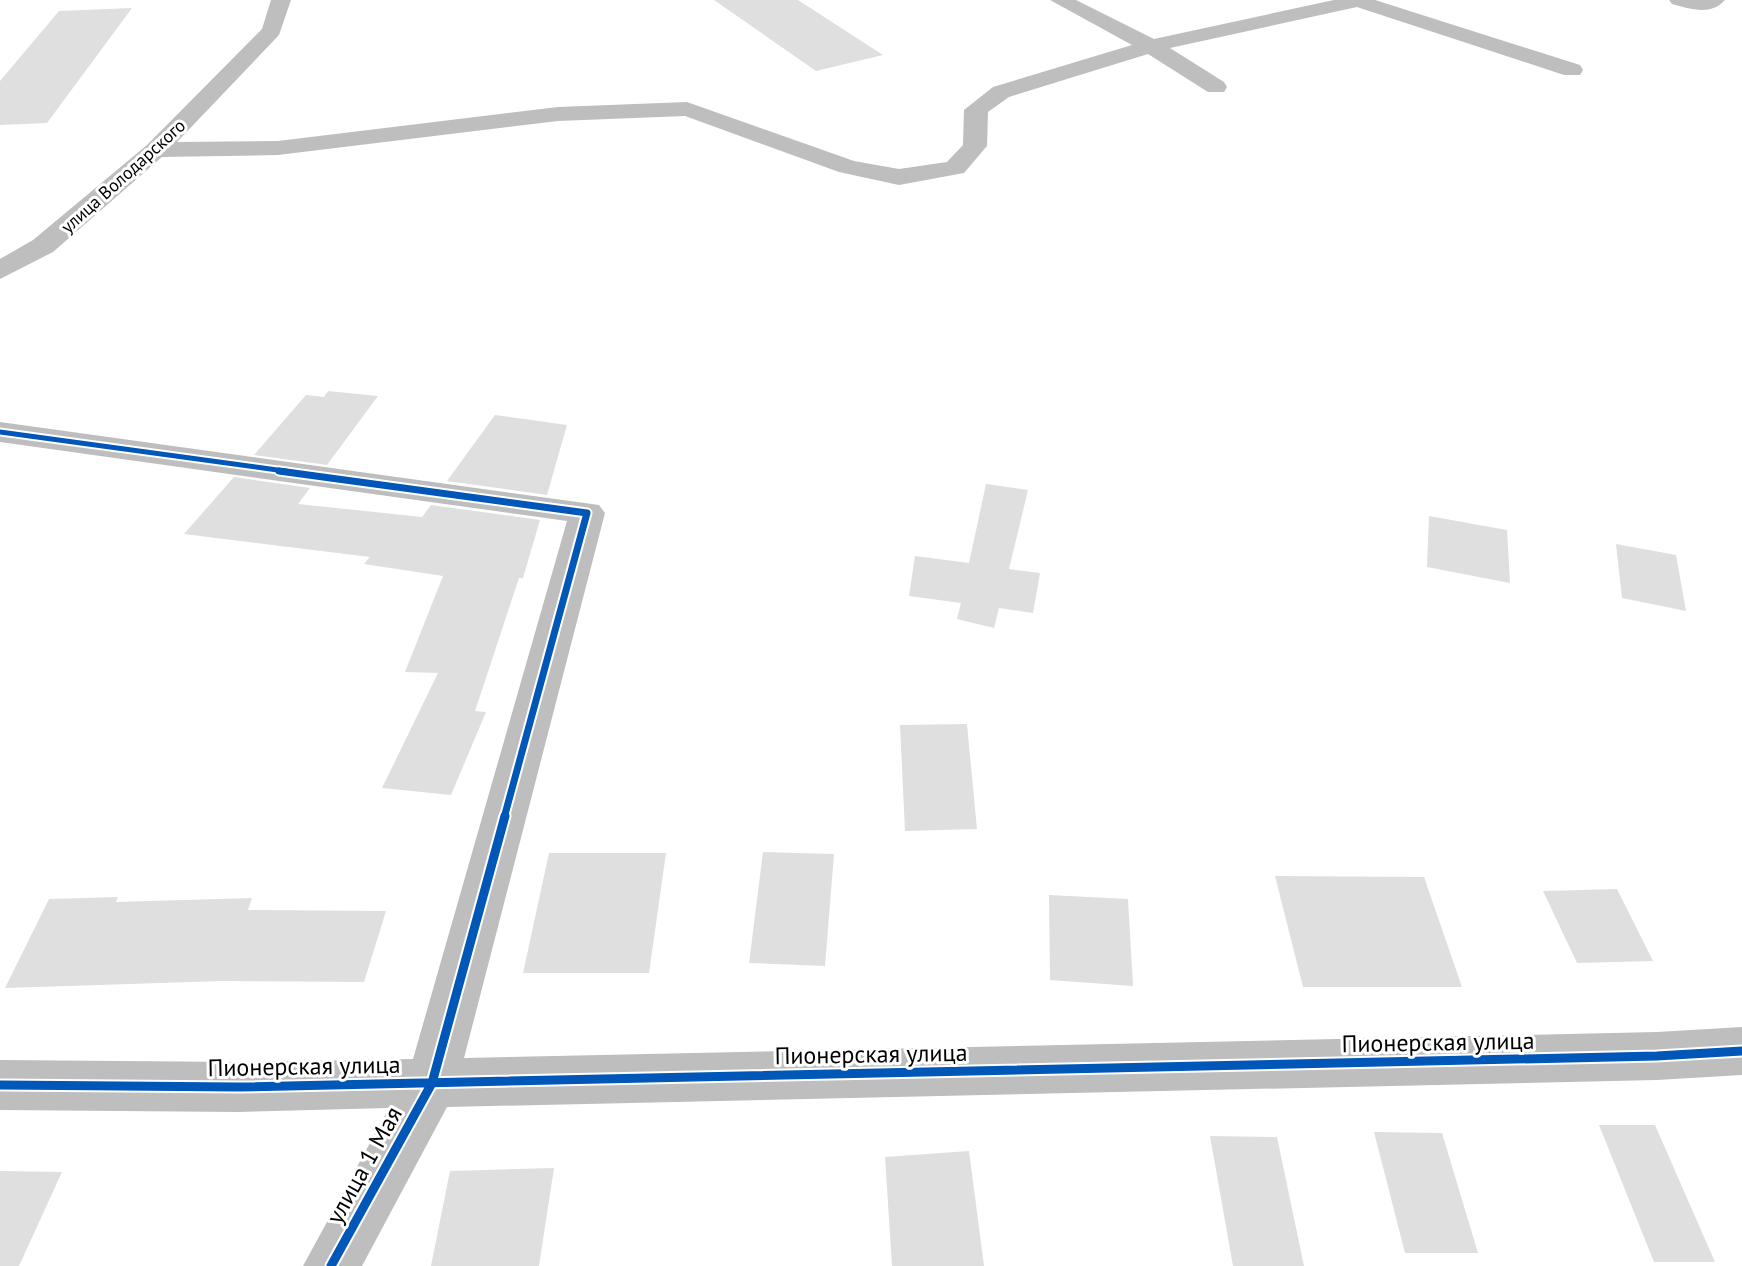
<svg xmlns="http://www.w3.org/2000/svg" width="1742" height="1266" font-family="'PT Sans',sans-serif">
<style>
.building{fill:#dfdfdf}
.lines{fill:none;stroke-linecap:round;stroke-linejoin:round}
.minor{fill:#bebebe;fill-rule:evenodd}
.cycleway-far2-casing{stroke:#fff;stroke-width:9}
.cycleway-far1-casing{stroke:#fff;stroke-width:11}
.cycleway-casing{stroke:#fff;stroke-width:13}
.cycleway-far2{stroke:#0057b8;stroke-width:5}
.cycleway-far1{stroke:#0057b8;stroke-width:7}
.cycleway{stroke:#0057b8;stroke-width:9}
.labels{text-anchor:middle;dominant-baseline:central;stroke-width:6;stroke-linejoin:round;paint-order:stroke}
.far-street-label{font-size:18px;fill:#000;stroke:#fff}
.near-street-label{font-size:24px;fill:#000;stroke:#fff}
</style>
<rect width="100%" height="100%" fill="#fff"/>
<path class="building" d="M714,0H798L883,55L816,71Z
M132,8L47,123L0,125V81L59,11Z
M328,391L378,396L327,465L254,455L306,395L324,397Z
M495,415L567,425L547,495L447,481Z
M234,477L310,488L298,504L422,517L431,505L540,520L523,578H519L475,711L486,712L451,795L382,788L438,673L405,672L443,576L364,564L370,557L184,534Z
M986,484L1028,490L1009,569L1040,573L1033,613L999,608L994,628L957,619L961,603L909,596L915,556L969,563Z
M1429,516L1507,530L1510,583L1427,567Z
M1616,544L1676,555L1686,611L1622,598Z
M967,724L977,829L905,831L900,725Z
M763,852L834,854L825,966L749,963Z
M549,853H666L649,973H523Z
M1275,876L1424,877L1462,987H1303Z
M1617,889L1653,961L1577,963L1543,891Z
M1049,895L1128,899L1133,986L1050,980Z
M118,897L116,902L252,898L248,910L386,911L364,982L222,981L5,988L49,899Z
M1599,1125H1655L1715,1262H1654Z
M1374,1132L1442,1133L1478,1253H1405Z
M1210,1136L1277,1137L1304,1266H1233Z
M969,1151L984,1266H892L885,1157Z
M554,1168L539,1266H431L450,1171Z
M0,1171L62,1172L19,1266H0Z"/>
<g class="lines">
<path class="minor" d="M271,0H291L279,35L177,142L278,141L558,107L687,102L854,161L899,169L947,162L963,145L964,110L993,87L1132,45L1050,0H1076L1154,39L1334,0H1375L1580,65L1583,70L1580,75H1564L1357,7L1170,48L1224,82L1227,87L1224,92H1208L1148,54L1009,97L988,112L987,146L964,173L899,185L839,172L685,116L558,121L278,155L162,157L53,252L0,279V259L33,240L147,145L262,29Z
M1669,0H1725C1711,16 1690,9 1672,4Z
M0,422L599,505L605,513L464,1058L1657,1032L1742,1027V1075L1657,1080L447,1107L362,1266H303L389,1108L239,1112L0,1110V1060L239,1062L413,1059L567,521L0,442Z"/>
<defs>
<path id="cycleway-far2" d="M0,432L292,472"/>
<path id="cycleway-far1" d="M279,471L587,513L504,818"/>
<path id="cycleway" d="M0,1085L239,1087L1657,1056L1742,1051
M331,1266L432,1083L505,816"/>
</defs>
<use href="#cycleway-far2" class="cycleway-far2-casing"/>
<use href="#cycleway-far1" class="cycleway-far1-casing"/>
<use href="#cycleway" class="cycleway-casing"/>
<use href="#cycleway-far2" class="cycleway-far2"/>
<use href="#cycleway-far1" class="cycleway-far1"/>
<use href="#cycleway" class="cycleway"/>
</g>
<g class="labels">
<g class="far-street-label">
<text transform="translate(123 176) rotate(-42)">улица Володарского</text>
</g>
<g class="near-street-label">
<text transform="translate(1438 1042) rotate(-1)">Пионерская улица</text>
<text transform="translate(871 1054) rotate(-1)">Пионерская улица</text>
<text transform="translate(304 1066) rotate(-1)">Пионерская улица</text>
<text transform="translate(364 1165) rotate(-61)">улица 1 Мая</text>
</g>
</g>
</svg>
